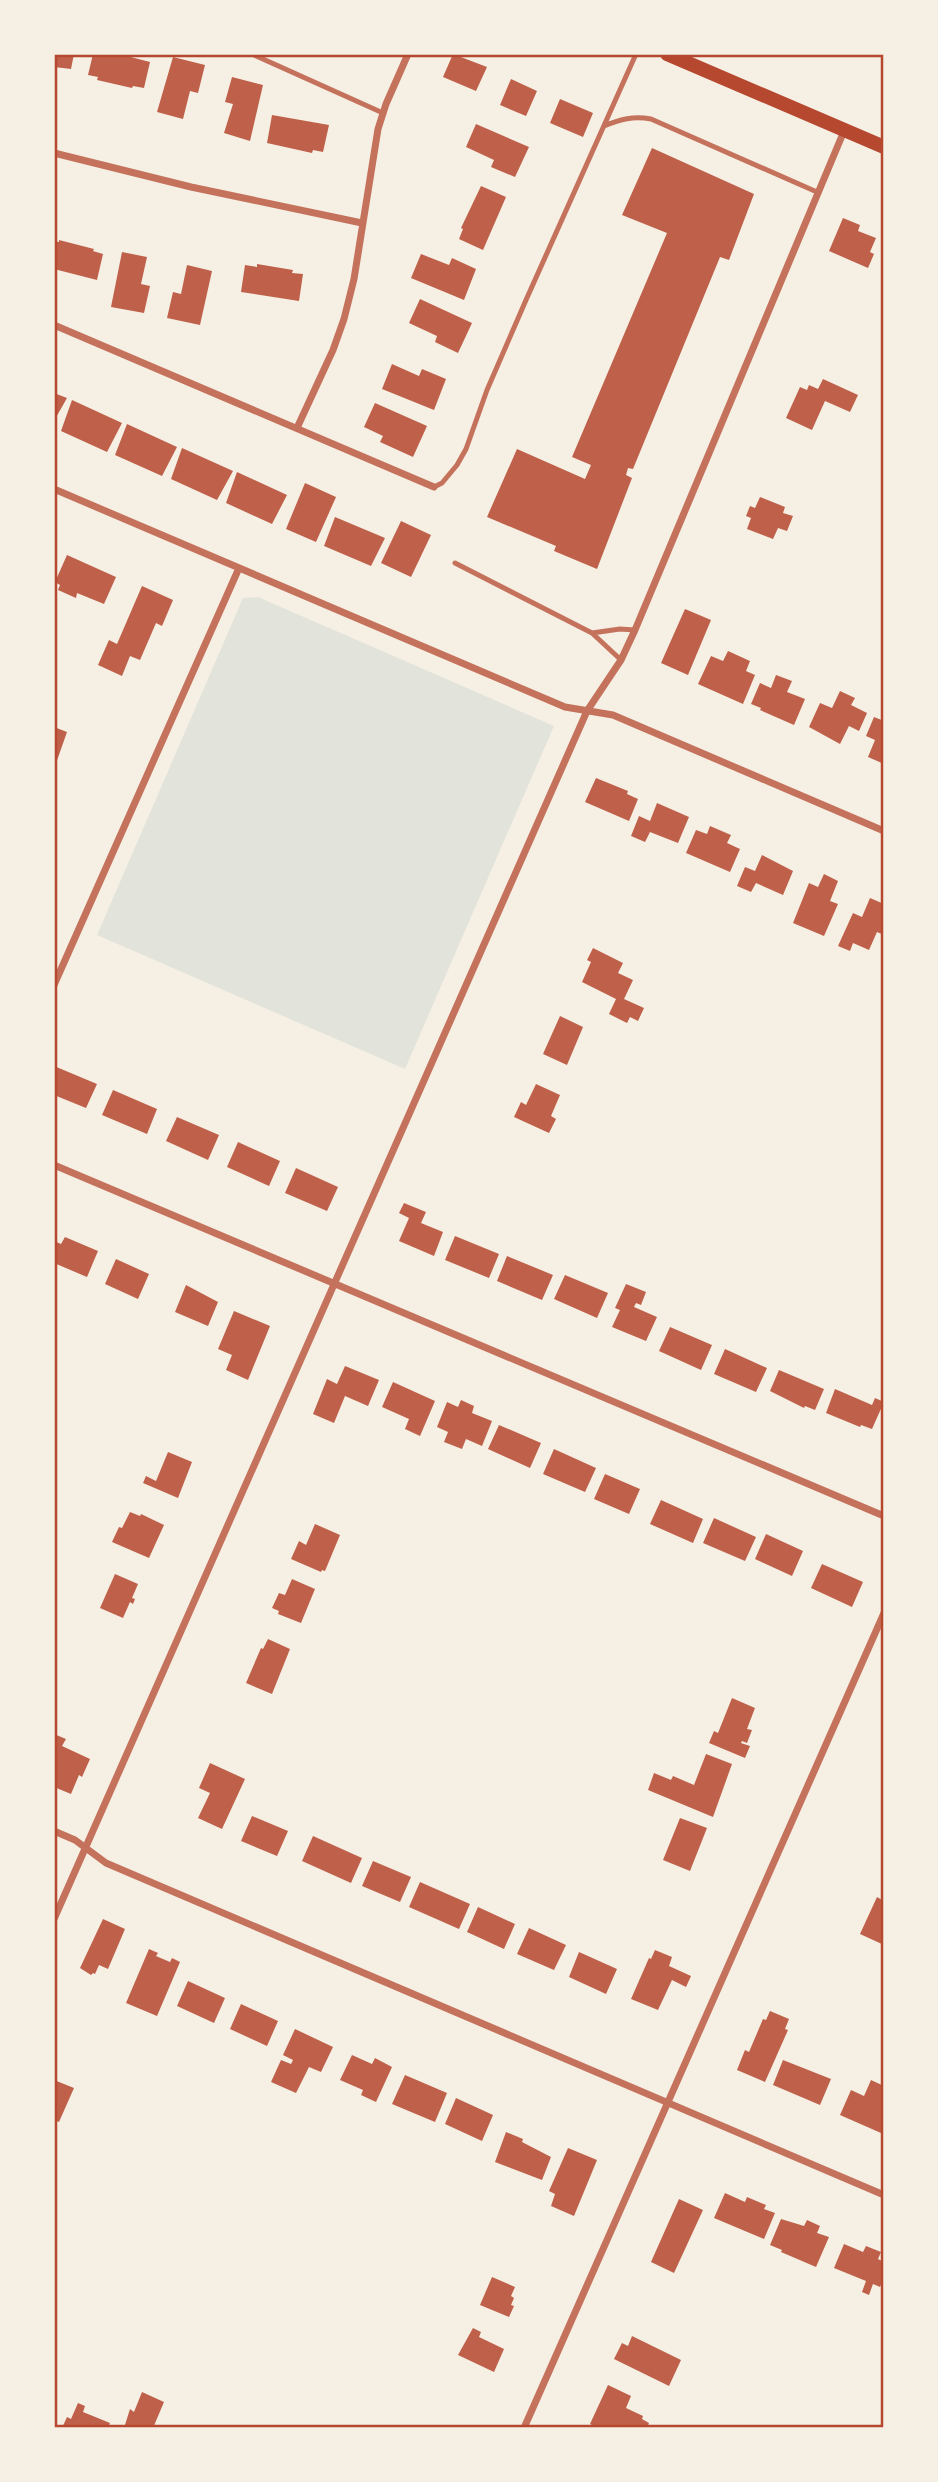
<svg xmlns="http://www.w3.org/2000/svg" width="938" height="2482" font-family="'Exo 2',sans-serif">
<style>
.green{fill:#e2e4dc}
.building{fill:#bf614a}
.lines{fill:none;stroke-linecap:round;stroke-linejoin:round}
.service{stroke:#c5725c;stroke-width:5}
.minor{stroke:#c5725c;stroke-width:7}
.secondary{stroke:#b5482f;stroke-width:14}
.neatline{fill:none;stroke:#b5482f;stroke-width:2.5}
</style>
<rect width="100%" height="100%" fill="#f6efe4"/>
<path class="green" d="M258,597L554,726L405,1069L97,935L243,598Z"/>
<path class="building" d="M54,54H74L71,69L54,67Z
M93,54H119L150,62L144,88L133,86L132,88L97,80L98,77L88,75Z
M453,54L487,67L476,91L443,77Z
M173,57L205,65L198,93L190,91L183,119L157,112Z
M232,77L263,85L250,141L224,133L233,104L225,102Z
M511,79L537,91L526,116L500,105Z
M560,99L593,113L583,137L550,123Z
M272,115L329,125L323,152L313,150L312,153L267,143Z
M476,124L529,147L515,177L491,167L494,160L466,147Z
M652,148L754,194L729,260L720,257L633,469L628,468L626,475L632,478L597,569L554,551L556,546L487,517L517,449L585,479L591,465L572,457L667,233L622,215Z
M481,186L506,197L483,250L459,239L463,229L461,228Z
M843,218L860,225L858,231L876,238L870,252L874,254L868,268L829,251Z
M59,240L94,249L93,251L103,254L97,280L54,269V241L59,242Z
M122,252L147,257L141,284L150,286L144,313L111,307Z
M421,254L449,265L452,258L476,269L464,300L411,278Z
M257,264L293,270L292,273L303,274L299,301L241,292L245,265L257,267Z
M187,265L212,271L200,325L167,318L173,292L181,294Z
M420,299L472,323L458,353L435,342L437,336L409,323Z
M392,364L419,376L422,369L446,379L434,410L382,389Z
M823,379L858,395L850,412L825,401L812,430L786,418L800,387L807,390L809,385L818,389Z
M54,393L67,398L54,421Z
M72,400L122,423L107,452L61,431Z
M375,403L427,426L413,457L380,442L383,436L364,427Z
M127,424L177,447L162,476L115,455Z
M182,448L233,471L217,500L171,479Z
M237,472L287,495L272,524L226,503Z
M305,483L336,497L316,542L286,529Z
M760,497L785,507L783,513L793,516L787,531L778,528L773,539L747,529L751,518L746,516L750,506L755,508Z
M335,517L385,538L371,566L324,546Z
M401,521L431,535L411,577L381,563Z
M67,555L116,577L104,604L77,593L76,598L58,590L60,585L55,582Z
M142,586L173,600L162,626L156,623L140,660L130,656L122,676L98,665L109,640L117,644Z
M685,609L711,620L688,675L661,663Z
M728,651L750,661L746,671L755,675L743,704L698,684L711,656L723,661Z
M776,675L792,681L787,692L805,699L794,725L760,710L761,708L751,704L760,683L771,688Z
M840,691L855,698L851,705L867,713L859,731L849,726L840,744L809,727L820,703L832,708Z
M874,717L884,721V764L868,757L875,740L866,736Z
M54,727L67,732L54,769Z
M596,778L628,791L627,794L638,799L629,821L585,802Z
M657,803L689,817L678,843L650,832L645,842L631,836L639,816L650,821Z
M710,826L731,835L727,843L740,849L730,872L686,853L696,830L707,834Z
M762,855L793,871L783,895L756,883L751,892L737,886L745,867L755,871Z
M824,874L838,881L830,901L838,904L824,936L793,923L809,883L818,887Z
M870,898L884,904V935L877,932L869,950L853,943L850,951L838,946L853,913L862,917Z
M593,948L623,963L618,973L633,980L624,999L644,1008L638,1021L630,1017L627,1023L609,1014L616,999L582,982L591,962L587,960Z
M560,1016L583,1027L567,1065L543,1054Z
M54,1066L97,1084L86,1108L54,1095Z
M536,1084L560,1095L551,1116L556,1119L549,1133L514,1117L521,1102L526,1105Z
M113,1090L157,1109L147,1134L102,1115Z
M177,1117L219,1135L208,1160L166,1141Z
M238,1142L280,1161L269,1186L227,1167Z
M296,1168L338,1187L327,1211L285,1193Z
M404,1203L426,1212L421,1223L443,1232L434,1256L399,1241L409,1218L399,1213Z
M455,1236L499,1254L489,1278L445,1260Z
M65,1237L98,1251L87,1277L54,1263V1241L61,1244Z
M507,1256L553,1275L542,1300L497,1281Z
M116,1259L149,1274L138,1299L105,1284Z
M565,1275L608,1293L597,1318L554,1299Z
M626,1284L646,1292L641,1305L636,1303L634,1307L657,1317L646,1341L612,1327L620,1310L615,1308Z
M186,1285L218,1302L208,1326L175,1312Z
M234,1311L270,1326L248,1380L226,1370L232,1355L218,1349Z
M670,1327L712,1345L701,1370L659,1351Z
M725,1349L767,1368L756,1392L714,1374Z
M345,1366L379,1380L368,1406L345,1396L334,1423L313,1414L327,1379L337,1384Z
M779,1370L824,1389L815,1410L805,1406L804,1408L770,1391Z
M393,1382L435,1401L420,1436L405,1429L409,1419L382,1407Z
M835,1389L872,1405L875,1398L884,1402L872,1429L861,1425L860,1427L826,1413Z
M461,1400L474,1406L472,1413L492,1421L482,1446L466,1439L462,1449L444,1442L448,1432L437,1427L447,1402L458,1407Z
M499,1425L541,1443L530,1468L488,1449Z
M554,1449L596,1468L585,1492L543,1474Z
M168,1452L192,1462L178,1498L143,1483L146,1476L156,1481Z
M605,1474L640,1489L629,1514L594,1499Z
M661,1500L703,1519L693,1543L650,1524Z
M130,1512L140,1516L141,1514L164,1525L149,1558L112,1542L119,1527L122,1528Z
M714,1518L756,1537L745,1561L703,1543Z
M315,1524L340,1535L325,1571L322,1570L321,1572L291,1559L299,1541L306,1545Z
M766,1534L803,1551L792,1576L755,1559Z
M822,1564L863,1582L852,1607L811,1588Z
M115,1574L138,1584L132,1598L135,1599L133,1604L130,1602L123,1618L100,1608Z
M292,1579L315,1589L301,1623L278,1614L279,1611L272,1608L279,1593L285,1595Z
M268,1639L290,1649L272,1694L246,1683L261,1648L263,1649Z
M732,1698L755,1708L747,1729L752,1730L747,1743L742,1741L741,1743L750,1746L745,1758L709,1743L714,1731L718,1733Z
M54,1734L66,1739L62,1746L90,1759L82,1777L79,1775L71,1794L54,1787Z
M706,1754L732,1764L713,1817L648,1790L654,1773L671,1780L673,1776L694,1785Z
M210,1763L245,1779L222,1829L198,1818L210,1793L199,1788Z
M252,1816L288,1831L277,1856L241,1841Z
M680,1818L707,1828L690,1871L663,1860Z
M313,1836L362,1858L351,1883L302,1861Z
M373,1861L411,1877L400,1902L362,1886Z
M420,1882L470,1904L459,1929L409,1907Z
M877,1897L884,1901V1945L860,1934Z
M478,1907L515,1924L504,1949L467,1932Z
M103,1919L125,1929L108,1969L99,1965L95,1974L93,1973L91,1975L80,1968Z
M529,1928L566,1945L554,1970L517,1954Z
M149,1949L158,1953L156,1956L170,1962L172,1958L180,1962L157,2016L126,2003Z
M655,1950L672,1957L669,1966L691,1976L686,1987L672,1980L658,2010L631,1999L649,1958L651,1959Z
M579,1952L617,1969L606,1994L569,1977Z
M188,1981L225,1998L214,2023L177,2006Z
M241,2004L278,2021L267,2046L230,2029Z
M770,2011L789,2019L785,2029L788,2030L765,2082L737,2070L745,2050L749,2052L763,2019L766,2020Z
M295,2029L333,2047L321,2072L309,2067L296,2093L271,2082L281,2060L291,2064L293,2060L283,2055Z
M352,2055L372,2064L375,2058L392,2067L376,2102L361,2095L363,2090L340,2080Z
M783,2060L831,2079L820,2105L773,2085Z
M405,2075L447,2093L435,2122L392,2104Z
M54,2080L74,2088L59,2122L54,2120Z
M871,2080L884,2086V2127L881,2133L840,2115L851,2090L864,2096Z
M456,2098L493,2115L482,2141L445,2124Z
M506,2132L523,2139L522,2142L551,2157L542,2180L495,2162Z
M568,2148L597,2160L574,2216L551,2206L555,2194L549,2191Z
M725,2193L745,2202L747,2197L766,2205L764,2209L775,2213L764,2239L714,2218Z
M679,2199L703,2210L674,2273L651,2262Z
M781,2219L804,2226L807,2220L820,2226L817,2233L829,2237L816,2267L781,2252L782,2250L770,2245Z
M844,2244L863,2252L866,2246L881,2252L878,2259L884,2262V2277L880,2287L873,2284L869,2295L862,2292L866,2281L834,2268Z
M492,2277L515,2287L511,2296L514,2298L511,2305L514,2306L509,2317L480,2305Z
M473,2328L481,2332L479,2337L504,2349L494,2372L458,2355Z
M632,2336L681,2360L669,2386L614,2359L622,2343L628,2346Z
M608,2385L631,2396L626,2408L643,2416L642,2419L649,2423L647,2428H598L590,2424Z
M142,2392L164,2402L153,2428H124L130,2409L134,2412Z
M78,2403L85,2406L83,2412L110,2423L108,2428H62L67,2417L71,2419Z"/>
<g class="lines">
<path class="service" d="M252,54L383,113
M604,126C621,119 633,116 651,119L817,192
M434,487L442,483L457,465L466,449L487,390L526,300L636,54
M455,563L592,633L621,660
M592,633L620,629L635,630"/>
<path class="minor" d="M54,153L191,187L362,223
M54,325L434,487
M297,428L333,350L344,319L354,279L378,129L386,104L408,54
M54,489L565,707L613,715L884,831
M54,985L239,568
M54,1165L884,1516
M54,1831L75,1840L106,1863L884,2195
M54,1919L587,711L621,660L635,630L844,131
M524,2428L884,1613"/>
<path class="secondary" d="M667,54L884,147"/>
</g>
<rect width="938" height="2482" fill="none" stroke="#f6efe4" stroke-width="112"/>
<rect x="56" y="56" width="826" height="2370" class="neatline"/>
</svg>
